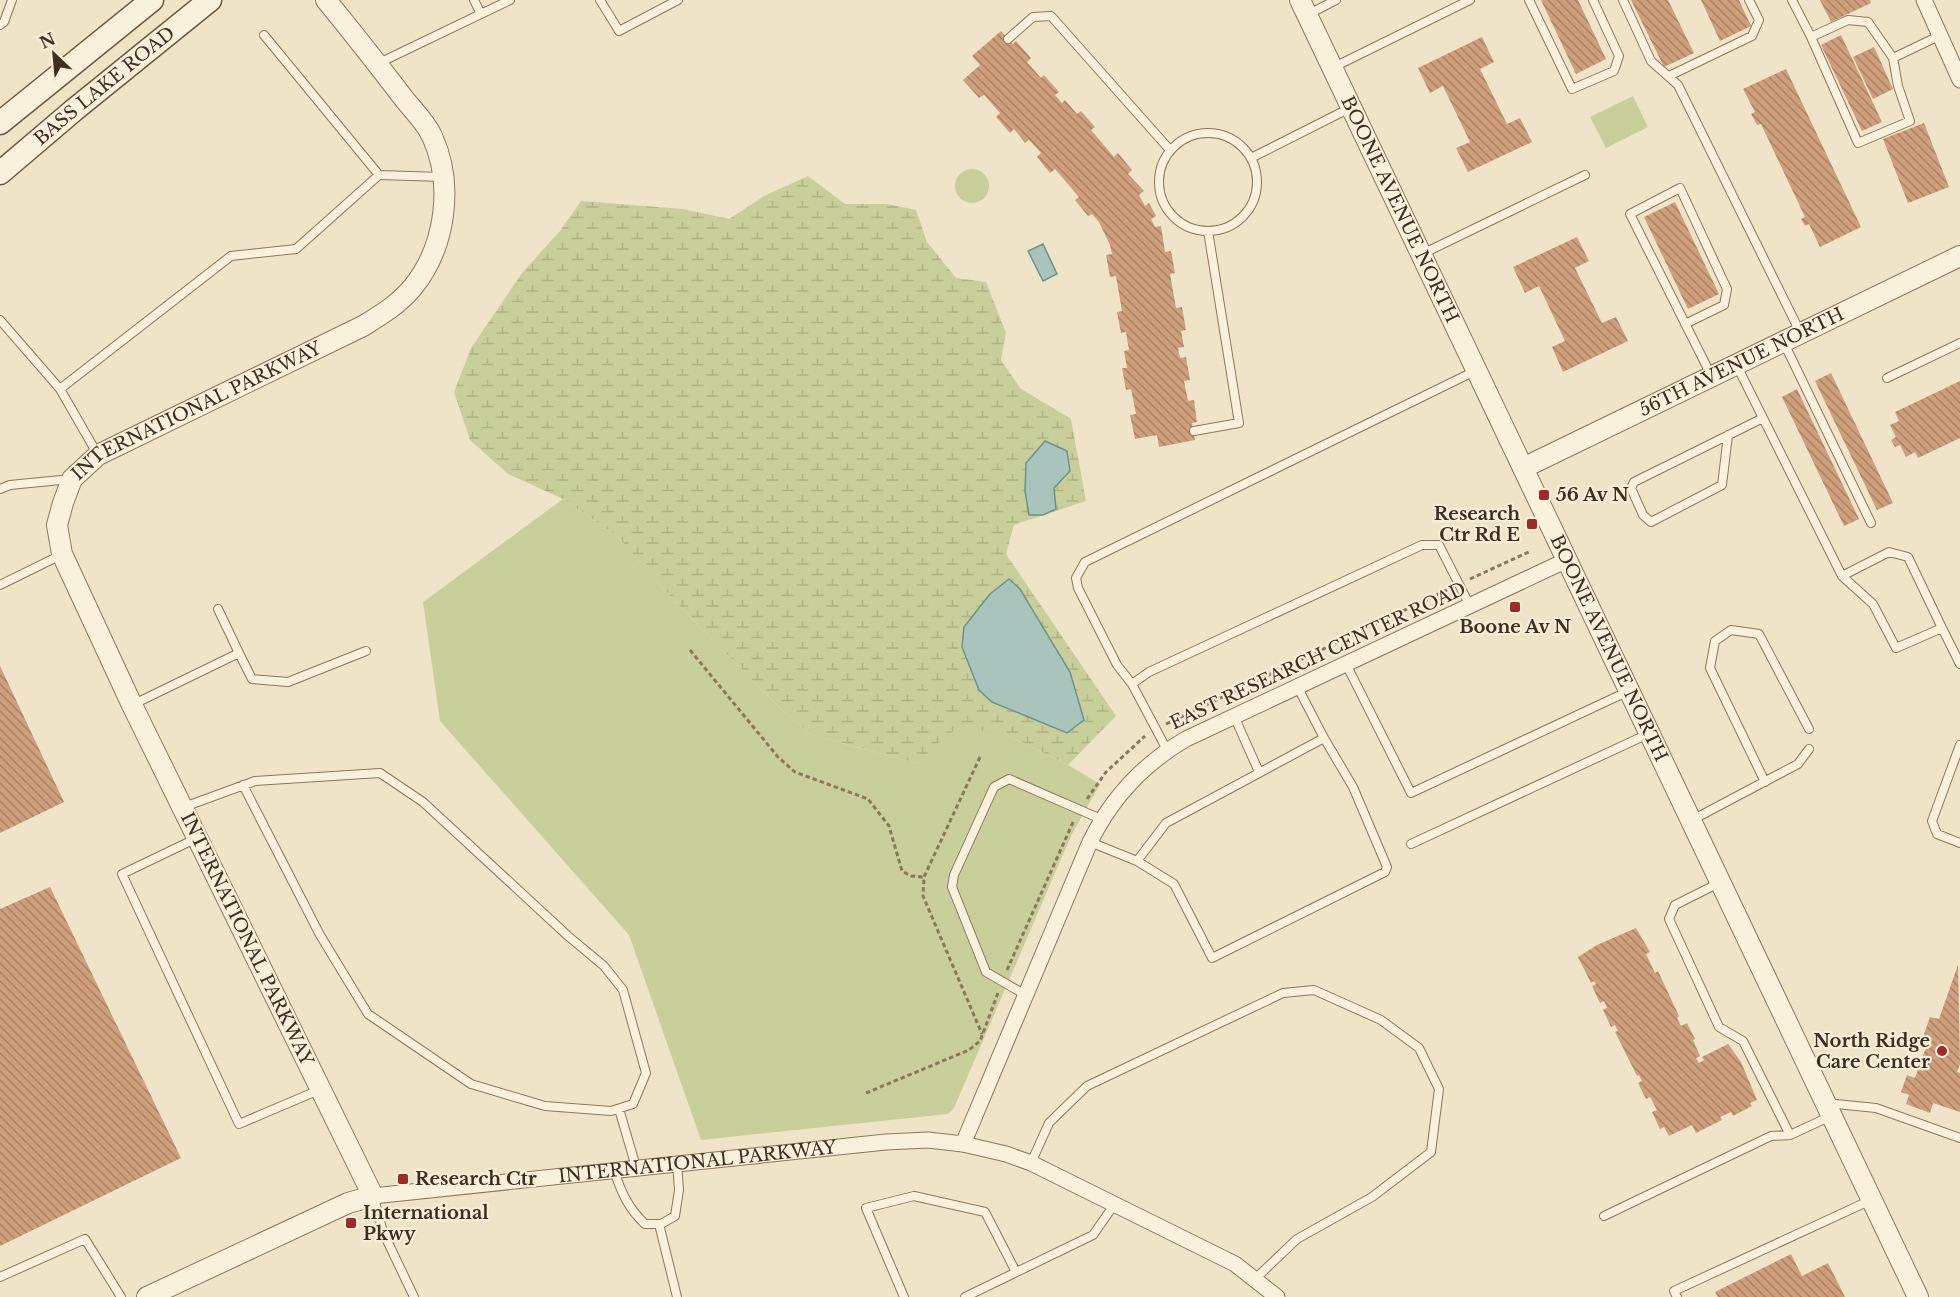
<svg xmlns="http://www.w3.org/2000/svg" width="1960" height="1297" font-family="'Libre Baskerville',serif">
<style>
.wetland{fill:url(#wetland-marsh)}
.park{fill:#c9cf9b}
.water{fill:#a9c4bc;stroke:#6f938a;stroke-width:1.5}
.building{fill:url(#building-back-hatch)}
.lines{fill:none;stroke-linecap:round;stroke-linejoin:round}
.service-casing{stroke:#8d765c;stroke-width:10}
.minor-casing{stroke:#8d765c;stroke-width:17}
.tertiary-casing{stroke:#8d765c;stroke-width:22}
.secondary-casing{stroke:#6f573f;stroke-width:25}
.path{stroke:#8d765c;stroke-width:3;stroke-dasharray:4.5 3;stroke-linecap:butt}
.service{stroke:#faf1dc;stroke-width:8}
.minor{stroke:#faf1dc;stroke-width:15}
.tertiary{stroke:#faf1dc;stroke-width:20}
.secondary{stroke:#faf1dc;stroke-width:22}
.poi-dot{fill:#9e2a2b;stroke:#f7eed8;stroke-width:2}
.labels{text-anchor:middle;dominant-baseline:central;stroke-width:4.5;stroke-linejoin:round;paint-order:stroke}
.street-label{font-size:18px;fill:#3d2e20;stroke:#f7eed8}
.poi-label{font-size:18px;font-weight:bold;fill:#3d2e20;stroke:#f7eed8;text-anchor:start}
</style>
<defs>
<pattern id="wetland-marsh" width="20" height="14" patternUnits="userSpaceOnUse" patternTransform="scale(1.5)"><rect width="20" height="14" fill="#c9cf9b"/><path d="M1 5h8M5 5V1M11 12h8M15 12V8" fill="none" stroke="#aeb285"/></pattern>
<pattern id="building-back-hatch" width="6" height="6" patternUnits="userSpaceOnUse" patternTransform="scale(1.5)"><rect width="6" height="6" fill="#cf9f7d"/><path d="M-1 5l2 2M0 0l6 6M5-1l2 2" fill="none" stroke="#a98266"/></pattern>
</defs>
<rect width="100%" height="100%" fill="#f0e4c8"/>
<path class="wetland" d="M808,176L845,204H887L916,210L927,242L956,278L986,282L1006,333L1001,360L1020,388L1071,419L1086,501L1014,525L1006,554L1116,716L1068,765L1005,734L916,763L812,735L783,711L682,609L616,535L563,499L508,474L470,440L454,392L471,348L522,273L560,231L581,201L683,209L729,219L766,195Z"/>
<path class="park" d="M1633,96L1648,127L1606,148L1590,117Z
M955 186a17 17 0 1 1 34 0a17 17 0 1 1-34 0Z
M563,499L616,535L682,609L783,711L812,735L916,763L958,727L1005,734L1068,765L1100,784L1071,836L954,1108L948,1114L701,1140L629,935L440,721L423,602Z"/>
<path class="water" d="M1043,244L1057,274L1043,281L1028,251Z
M1045,441L1067,451L1070,471L1054,488L1056,509L1043,515H1029L1025,491L1026,463Z
M1009,579L1020,589L1070,672L1084,720L1067,733L992,702L979,690L962,647L964,627L990,594Z"/>
<path class="building" d="M1541,0H1578L1606,59L1576,74Z
M1631,0H1668L1694,53L1664,67Z
M1701,0H1739L1751,26L1720,41Z
M1820,0H1870L1871,3L1831,22Z
M1001,31L1013,44L1016,41L1031,58L1027,62L1041,78L1044,75L1059,92L1055,95L1062,103L1065,100L1077,114L1081,111L1095,127L1091,130L1114,157L1118,153L1132,170L1128,174L1144,191L1139,195L1145,206L1149,203L1156,216L1151,219L1155,227L1161,226L1165,252L1171,251L1175,273L1170,274L1176,308L1182,307L1186,330L1181,331L1184,347L1178,348L1180,358L1186,357L1190,380L1184,381L1188,401L1194,400L1197,422L1192,423L1195,440L1159,447L1157,435L1135,439L1130,415L1136,414L1131,389L1126,390L1122,368H1127L1124,351L1129,350L1126,332L1121,333L1117,312L1122,311L1116,276L1110,277L1106,255L1112,254L1110,245L1099,222L1092,214L1088,216L1075,200L1079,197L1055,169L1050,173L1037,157L1041,153L1029,140L1025,143L1014,129L1010,133L996,117L1000,113L984,95L979,98L963,80L980,65L972,56Z
M1841,35L1882,122L1862,131L1821,45Z
M1482,37L1494,62L1480,69L1507,124L1520,118L1532,142L1468,172L1456,148L1470,142L1443,86L1430,93L1418,68Z
M1874,47L1893,89L1873,99L1853,57Z
M1786,69L1861,227L1820,247L1809,224L1805,226L1801,219L1805,217L1761,124L1757,125L1751,114L1755,112L1743,89Z
M1924,123L1949,187L1908,203L1883,139Z
M1675,202L1719,294L1688,309L1644,217Z
M1577,237L1589,261L1575,268L1602,323L1616,317L1628,341L1563,372L1552,347L1565,341L1539,286L1525,293L1513,267Z
M1831,373L1893,503L1877,510L1815,381Z
M1960,381V438L1918,458L1915,452L1906,457L1900,445L1895,447L1891,440L1896,437L1890,425L1899,421L1895,412Z
M1797,389L1859,519L1844,526L1782,397Z
M0,666L64,802L0,833Z
M50,887L181,1158L0,1246V909Z
M1636,928L1650,952L1646,954L1655,973L1658,971L1679,1016L1677,1018L1681,1026L1687,1023L1695,1039L1693,1040L1700,1056L1696,1058L1699,1063L1704,1060L1702,1057L1728,1044L1741,1062L1757,1100L1750,1103L1752,1106L1733,1116L1731,1112L1720,1117L1722,1120L1696,1133L1692,1125L1669,1136L1664,1127L1660,1129L1652,1112L1657,1110L1650,1097L1646,1099L1638,1083L1642,1081L1639,1075L1637,1076L1615,1032L1618,1031L1615,1025L1611,1027L1603,1010L1607,1008L1604,1001L1600,1003L1592,986L1596,984L1594,981L1591,983L1578,957L1597,945Z
M1958,965L1960,1064L1957,1072L1960,1073V1112L1933,1103L1930,1113L1906,1104L1909,1095L1901,1092L1907,1075L1915,1078L1929,1039L1923,1037L1930,1017L1939,1019Z
M1791,1254L1802,1276L1828,1263L1845,1297H1718L1715,1292Z"/>
<g class="lines">
<defs>
<path id="service" d="M474,0L481,14
M600,0L619,31L678,0
M1529,0L1572,89L1614,71L1619,56L1593,0
M1623,0L1651,61L1678,85L1800,332
M1792,0L1811,37
M1309,14L1336,0
M0,25L4,22L12,0
M264,35L379,175L442,177
M1008,39L1033,17L1051,16L1170,150
M1893,58L1898,86L1910,121L1858,143L1811,37L1848,20L1868,22L1893,58L1941,35
M379,63L510,0
M1334,67L1470,0
M1669,76L1752,36L1759,20L1749,0
M1159 182a49 49 0 1 1 98 0a49 49 0 1 1-98 0Z
M1251,158L1350,108
M1422,254L1585,175
M0,320L60,389
M1685,324L1724,305L1727,289L1680,188L1630,214L1711,375
M1784,343L1871,523
M1737,366L1842,576L1873,604L1896,648L1942,628L1960,664
M1887,378L1960,343
M1194,431L1239,423L1208,231
M1728,435L1722,485L1651,522L1643,515L1631,488L1634,482L1763,418
M98,455L60,389L231,256L296,249L379,175
M0,489L10,485L71,479
M1842,576L1889,552L1908,557L1942,628
M0,585L61,555
M218,609L239,653
M1346,664L1411,793L1618,696L1629,693
M1132,684L1117,665L1078,588L1076,578L1085,562L1475,371
M134,704L239,653L252,679L288,682L366,651
M1234,716L1259,772
M1960,745L1932,821L1937,834L1960,843
M1167,750L1132,684L1149,672L1422,545H1439L1470,606
M1765,782L1710,668L1715,641L1731,630L1759,634L1809,729
M184,807L255,781L380,773L423,802L568,936L604,966L623,990L646,1073L633,1104L611,1111L545,1106L471,1084L368,1014L320,935L243,785
M1692,820L1798,764L1809,749
M195,839L122,874L239,1124L319,1090
M1090,842L1137,861L1166,823L1324,738L1297,686
M1411,844L1648,734
M1137,861L1174,884L1212,958L1385,872L1387,867L1353,787L1324,738
M1719,883L1675,905L1669,919L1719,1027L1743,1041L1790,1135
M1024,994L986,972L952,887L954,875L994,787L1009,779L1101,819
M1826,1103L1876,1108L1960,1138
M619,1109L636,1167
M1031,1163L1049,1123L1087,1086L1283,993L1314,990L1381,1020L1419,1048L1439,1089L1431,1152L1372,1197L1297,1239L1255,1279
M614,1170C621,1192 628,1208 645,1224H661L675,1216L679,1190L677,1162
M374,1198L383,1232L414,1297
M1604,1216L1771,1136L1790,1135L1831,1116
M659,1224L677,1297
M0,1277L85,1239L121,1297
M904,1297L866,1208L914,1196L985,1212L1016,1272
M965,1297L1093,1235L1114,1205
M1677,1297L1674,1291L1871,1200"/>
<g id="minor">
<path d="M1924,0L1960,80"/>
<path d="M963,1144L1090,842C1112,797 1143,764 1186,739L1567,560"/>
<path id="s1" d="M373,1196L886,1142L928,1140L963,1144L1006,1154L1031,1163L1235,1264L1277,1297"/>
</g>
<g id="tertiary">
<path id="s2" d="M1300,0L1918,1297"/>
<path id="s3" d="M1523,468L1960,256"/>
<path id="s4" d="M147,1297L348,1203L373,1196L132,705L62,554L57,525L63,503L72,479L98,455L363,326C381,315 399,304 413,287C446,246 454,184 432,136C426,123 414,111 405,100C379,66 353,33 326,0"/>
</g>
<g id="secondary">
<path d="M0,123L152,0"/>
<path id="s5" d="M0,173L74,110L210,0"/>
</g>
</defs>
<use href="#service" class="service-casing"/>
<use href="#minor" class="minor-casing"/>
<use href="#tertiary" class="tertiary-casing"/>
<use href="#secondary" class="secondary-casing"/>
<path class="path" d="M1470,579L1531,551
M690,650L778,757L795,772L868,799L889,826L902,871L911,876L924,877
M1166,724L1447,590
M980,757L924,877L923,896L982,1034
M1087,799L1106,772L1145,736
M1007,970L1074,820
M866,1093L969,1050L980,1041L998,993"/>
<use href="#service" class="service"/>
<use href="#minor" class="minor"/>
<use href="#tertiary" class="tertiary"/>
<use href="#secondary" class="secondary"/>
</g>
<g class="poi-dot">
<rect x="1538" y="489" width="12" height="12" rx="3"/>
<rect x="1526" y="518" width="12" height="12" rx="3"/>
<rect x="1509" y="601" width="12" height="12" rx="3"/>
<circle cx="1942" cy="1051" r="6"/>
<rect x="397" y="1173" width="12" height="12" rx="3"/>
<rect x="345" y="1217" width="12" height="12" rx="3"/>
</g>
<g class="labels">
<g class="street-label">
<text stroke="none"><textPath href="#s5" startOffset="136">BASS LAKE ROAD</textPath></text>
<text stroke="none"><textPath href="#s2" startOffset="232">BOONE AVENUE NORTH</textPath></text>
<text stroke="none"><textPath href="#s3" startOffset="243">56TH AVENUE NORTH</textPath></text>
<text stroke="none"><textPath href="#s4" startOffset="1182">INTERNATIONAL PARKWAY</textPath></text>
<text stroke="none"><textPath href="#s2" startOffset="718">BOONE AVENUE NORTH</textPath></text>
<text transform="translate(1318 656) rotate(-25)">EAST RESEARCH CENTER ROAD</text>
<text transform="translate(247 939) rotate(64)">INTERNATIONAL PARKWAY</text>
<text stroke="none"><textPath href="#s1" startOffset="326">INTERNATIONAL PARKWAY</textPath></text>
</g>
<g class="poi-label">
<text x="1556" y="495">56 Av N</text>
<text x="1520" y="514" text-anchor="end">Research<tspan x="1520" dy="21">Ctr Rd E</tspan></text>
<text x="1515" y="627" text-anchor="middle">Boone Av N</text>
<text x="1930" y="1041" text-anchor="end">North Ridge<tspan x="1930" dy="21">Care Center</tspan></text>
<text x="415" y="1179">Research Ctr</text>
<text x="363" y="1213">International<tspan x="363" dy="21">Pkwy</tspan></text>
</g>
</g>
<g transform="translate(54 54) rotate(334)" stroke="#f7eed8" stroke-width="4.5" paint-order="stroke">
<path d="M0-4.5L10 22L0 15L-10 22Z" fill="#3d2e20"/>
<text y="-9" font-size="16" font-weight="bold" text-anchor="middle" fill="#3d2e20">N</text>
</g>
</svg>
